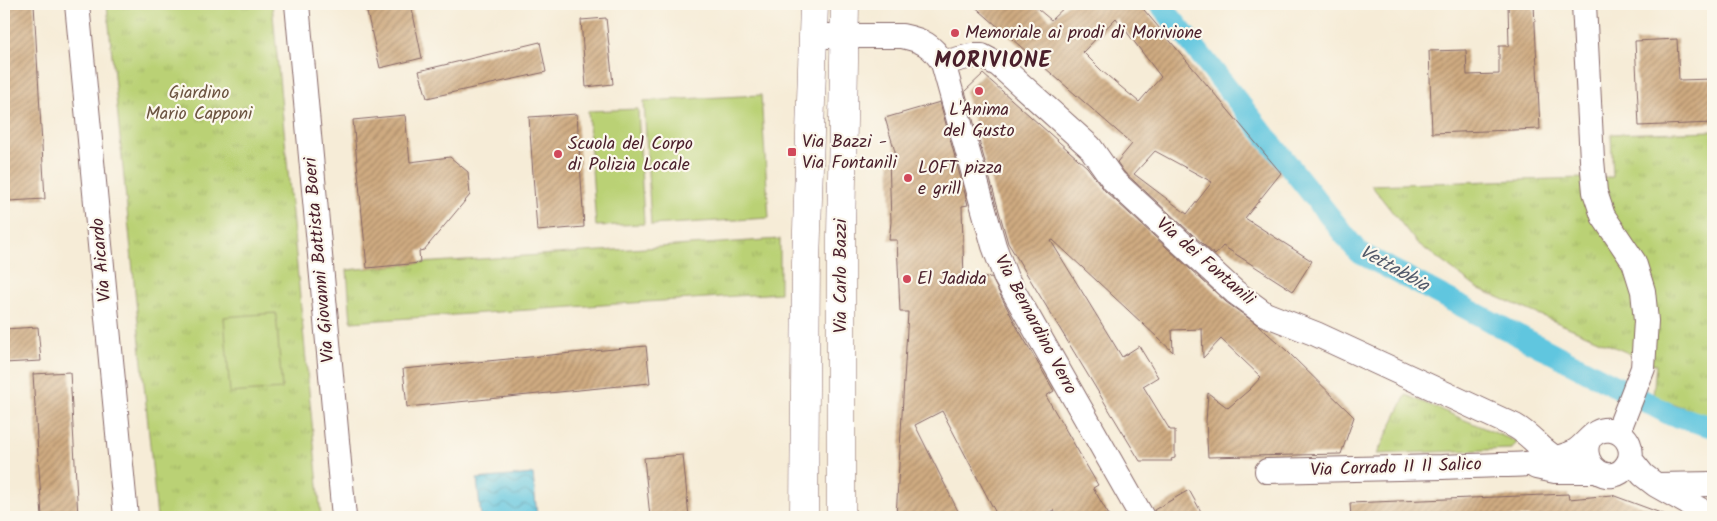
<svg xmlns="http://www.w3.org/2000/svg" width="1717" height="521" font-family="Kalam,sans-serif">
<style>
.grass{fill:url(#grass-tufts);stroke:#827850}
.pitch{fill:#bad175;stroke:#827850}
.water{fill:url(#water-waves);stroke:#567285}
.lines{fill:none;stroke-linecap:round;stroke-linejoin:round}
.canal{stroke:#61c6df;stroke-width:22}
.building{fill:url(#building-hatch);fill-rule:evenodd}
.street-casing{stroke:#866767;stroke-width:26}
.primary-casing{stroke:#866767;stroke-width:29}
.street{stroke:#fff;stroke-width:24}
.primary{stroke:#fff;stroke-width:28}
.poi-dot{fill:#d1495b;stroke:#fbf7ec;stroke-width:2}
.labels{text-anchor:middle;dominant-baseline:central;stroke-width:4.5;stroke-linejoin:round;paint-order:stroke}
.poi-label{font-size:18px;fill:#4a1f2b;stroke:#fbf7ec;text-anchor:start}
.park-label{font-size:18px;fill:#6c5441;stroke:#fbf7ec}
.street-label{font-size:18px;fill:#4a1f2b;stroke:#fbf7ec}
.water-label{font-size:19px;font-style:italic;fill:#52596a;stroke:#fbf7ec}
.district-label{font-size:22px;font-weight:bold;letter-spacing:1px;fill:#4a1f2b;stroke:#fbf7ec}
</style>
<defs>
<pattern id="grass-tufts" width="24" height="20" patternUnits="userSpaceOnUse" patternTransform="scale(1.25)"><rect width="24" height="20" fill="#bad175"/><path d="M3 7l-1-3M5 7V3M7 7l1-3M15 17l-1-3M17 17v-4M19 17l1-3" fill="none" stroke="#a1b365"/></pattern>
<pattern id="water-waves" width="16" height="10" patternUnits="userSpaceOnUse" patternTransform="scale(1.25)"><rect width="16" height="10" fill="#61c6df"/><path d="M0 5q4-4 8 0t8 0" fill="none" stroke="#52a0b5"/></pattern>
<pattern id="building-hatch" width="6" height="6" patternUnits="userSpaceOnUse" patternTransform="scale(1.25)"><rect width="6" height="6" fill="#cfab81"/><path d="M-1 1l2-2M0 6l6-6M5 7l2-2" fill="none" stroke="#aa8b6a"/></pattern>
</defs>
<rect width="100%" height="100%" fill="#fbf7ec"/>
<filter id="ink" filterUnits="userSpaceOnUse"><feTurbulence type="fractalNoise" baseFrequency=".02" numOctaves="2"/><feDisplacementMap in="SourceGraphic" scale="10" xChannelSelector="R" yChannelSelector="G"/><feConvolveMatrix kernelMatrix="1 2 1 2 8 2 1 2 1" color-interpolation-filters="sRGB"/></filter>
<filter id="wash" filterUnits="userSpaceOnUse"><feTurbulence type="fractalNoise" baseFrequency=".0096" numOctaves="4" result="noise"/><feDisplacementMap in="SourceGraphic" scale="20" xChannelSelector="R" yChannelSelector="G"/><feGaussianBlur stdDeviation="1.12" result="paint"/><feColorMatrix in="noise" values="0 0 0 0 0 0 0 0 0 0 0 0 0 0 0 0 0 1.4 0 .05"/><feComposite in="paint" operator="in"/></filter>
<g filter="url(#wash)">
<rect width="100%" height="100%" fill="#f6ecd7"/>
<path class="grass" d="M107,4H272L321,517H157Z
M1713,131V419L1653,396L1656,365L1477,288L1416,242L1371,185L1613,177L1611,134Z
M780,239V293L351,322L347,270L420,263Z
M1406,395L1517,442L1512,449L1377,454Z"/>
<path class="pitch" d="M761,95L769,218L651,225L644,101Z
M638,109L644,224L596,226L588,111Z
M276,313L282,389L230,393L224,317Z"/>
<path class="water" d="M533,474L537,517H481L477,479Z"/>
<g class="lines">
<path class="canal" d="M1160,4L1358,252L1671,415L1713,427"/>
</g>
<g id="blocks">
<path class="building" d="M4,4H34L45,199L9,201L4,113Z
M365,4H411L422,58L380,68Z
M972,4H1032L1051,20L1068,4H1139L1281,173L1245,218L1312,261L1293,291L1223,246L1215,255L1124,172L1117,162L1132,144ZM1116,18L1161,77L1139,102L1102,71L1083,52ZM1155,151L1212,182L1187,214L1134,174Z
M1508,4H1534L1540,129L1432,133L1429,51L1466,50L1467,75L1499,74V46H1509Z
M606,18L613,84L586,87L581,20Z
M1677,39L1679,80L1713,79V123L1639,126L1635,41Z
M540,42L546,72L427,98L419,71Z
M983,74L1087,167L1105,191L1226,302L1258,325L1287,351L1354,417L1341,454L1208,457L1206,422L1208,393L1228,408L1249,390L1261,377L1221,339L1203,358L1202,329L1172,330L1173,352L1053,240L1051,241L1122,357L1139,346L1158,377L1143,386L1170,430H1175V458L1171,459L1172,461H1140L1008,243L965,91Z
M940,102L968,205L962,206L964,282L991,277L1017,327L1054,391L1046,396L1098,485L1093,488L1110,517H1058L1054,510L1042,517H998L942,411L915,425L961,517H896L908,312H900L897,240H889L891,222L889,157L896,155L885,118Z
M577,114L584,227L537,231L529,117Z
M405,115L410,162L450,157L468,172L470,195L424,250L419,251L420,263L367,268L353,120Z
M38,327L41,361L4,363V329Z
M646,346L650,383L407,407L403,369Z
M70,372L78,517H42L33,374Z
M683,455L689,517H650L644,458Z
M1189,490L1204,517H1156L1154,510Z
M1568,494L1569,499L1612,495L1666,515V517H1351L1350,503Z"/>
</g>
</g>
<g filter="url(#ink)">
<use href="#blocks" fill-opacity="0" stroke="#866767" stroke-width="1"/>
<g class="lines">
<defs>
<path id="street" d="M77,4L126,517
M297,4L344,517
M1584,4L1592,160L1595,192L1603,216L1634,262L1643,291L1646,321L1643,368L1618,432
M812,36H902C922,40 932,45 943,63L994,246L1006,278L1142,517
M943,63L971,56H982L999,65L1090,147L1114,181L1235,292L1265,314L1316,334L1515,426C1531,435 1540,449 1555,458
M1630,459L1643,475L1656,485L1713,517
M1536,467L1555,471H1595
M1267,471C1325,470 1384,468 1442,467C1461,466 1480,466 1499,465C1508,465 1517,465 1526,464C1539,462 1562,458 1574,452C1588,444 1593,427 1611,430C1628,433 1636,452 1627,465C1611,489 1579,467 1588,441
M1658,485L1713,484"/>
<path id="primary" d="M804,517L806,263L814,4
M841,517V236L845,4"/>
</defs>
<use href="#street" class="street-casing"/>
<use href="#primary" class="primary-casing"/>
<use href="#street" class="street"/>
<use href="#primary" class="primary"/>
</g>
</g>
<g class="poi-dot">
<circle cx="955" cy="33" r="5"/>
<circle cx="979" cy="91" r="5"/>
<rect x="787" y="147" width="10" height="10" rx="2.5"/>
<circle cx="558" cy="154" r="5"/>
<circle cx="908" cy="178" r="5"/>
<circle cx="907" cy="279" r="5"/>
</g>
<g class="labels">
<g class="poi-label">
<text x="965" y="33">Memoriale ai prodi di Morivione</text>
<text x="979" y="110" text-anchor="middle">L'Anima<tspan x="979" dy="21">del Gusto</tspan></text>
<text x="802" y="142">Via Bazzi -<tspan x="802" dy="21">Via Fontanili</tspan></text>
<text x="568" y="144">Scuola del Corpo<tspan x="568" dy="21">di Polizia Locale</tspan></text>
<text x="918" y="168">LOFT pizza<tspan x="918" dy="21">e grill</tspan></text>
<text x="917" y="279">El Jadida</text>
</g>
<g class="park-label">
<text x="199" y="93">Giardino<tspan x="199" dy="21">Mario Capponi</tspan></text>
</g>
<g class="street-label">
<text transform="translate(102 260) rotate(-95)">Via Aicardo</text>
<text transform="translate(320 260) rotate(-95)">Via Giovanni Battista Boeri</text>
<text transform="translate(1205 262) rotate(41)">Via dei Fontanili</text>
<text transform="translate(841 276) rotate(-90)">Via Carlo Bazzi</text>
<text transform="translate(1035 325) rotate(62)">Via Bernardino Verro</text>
<text transform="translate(1396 468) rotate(-2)">Via Corrado II Il Salico</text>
</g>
<g class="water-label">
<text transform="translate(1394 269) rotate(29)">Vettabbia</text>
</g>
<g class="district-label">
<text x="993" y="61">MORIVIONE</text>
</g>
</g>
<rect width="1717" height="521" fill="none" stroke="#fbf7ec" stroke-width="20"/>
</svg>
